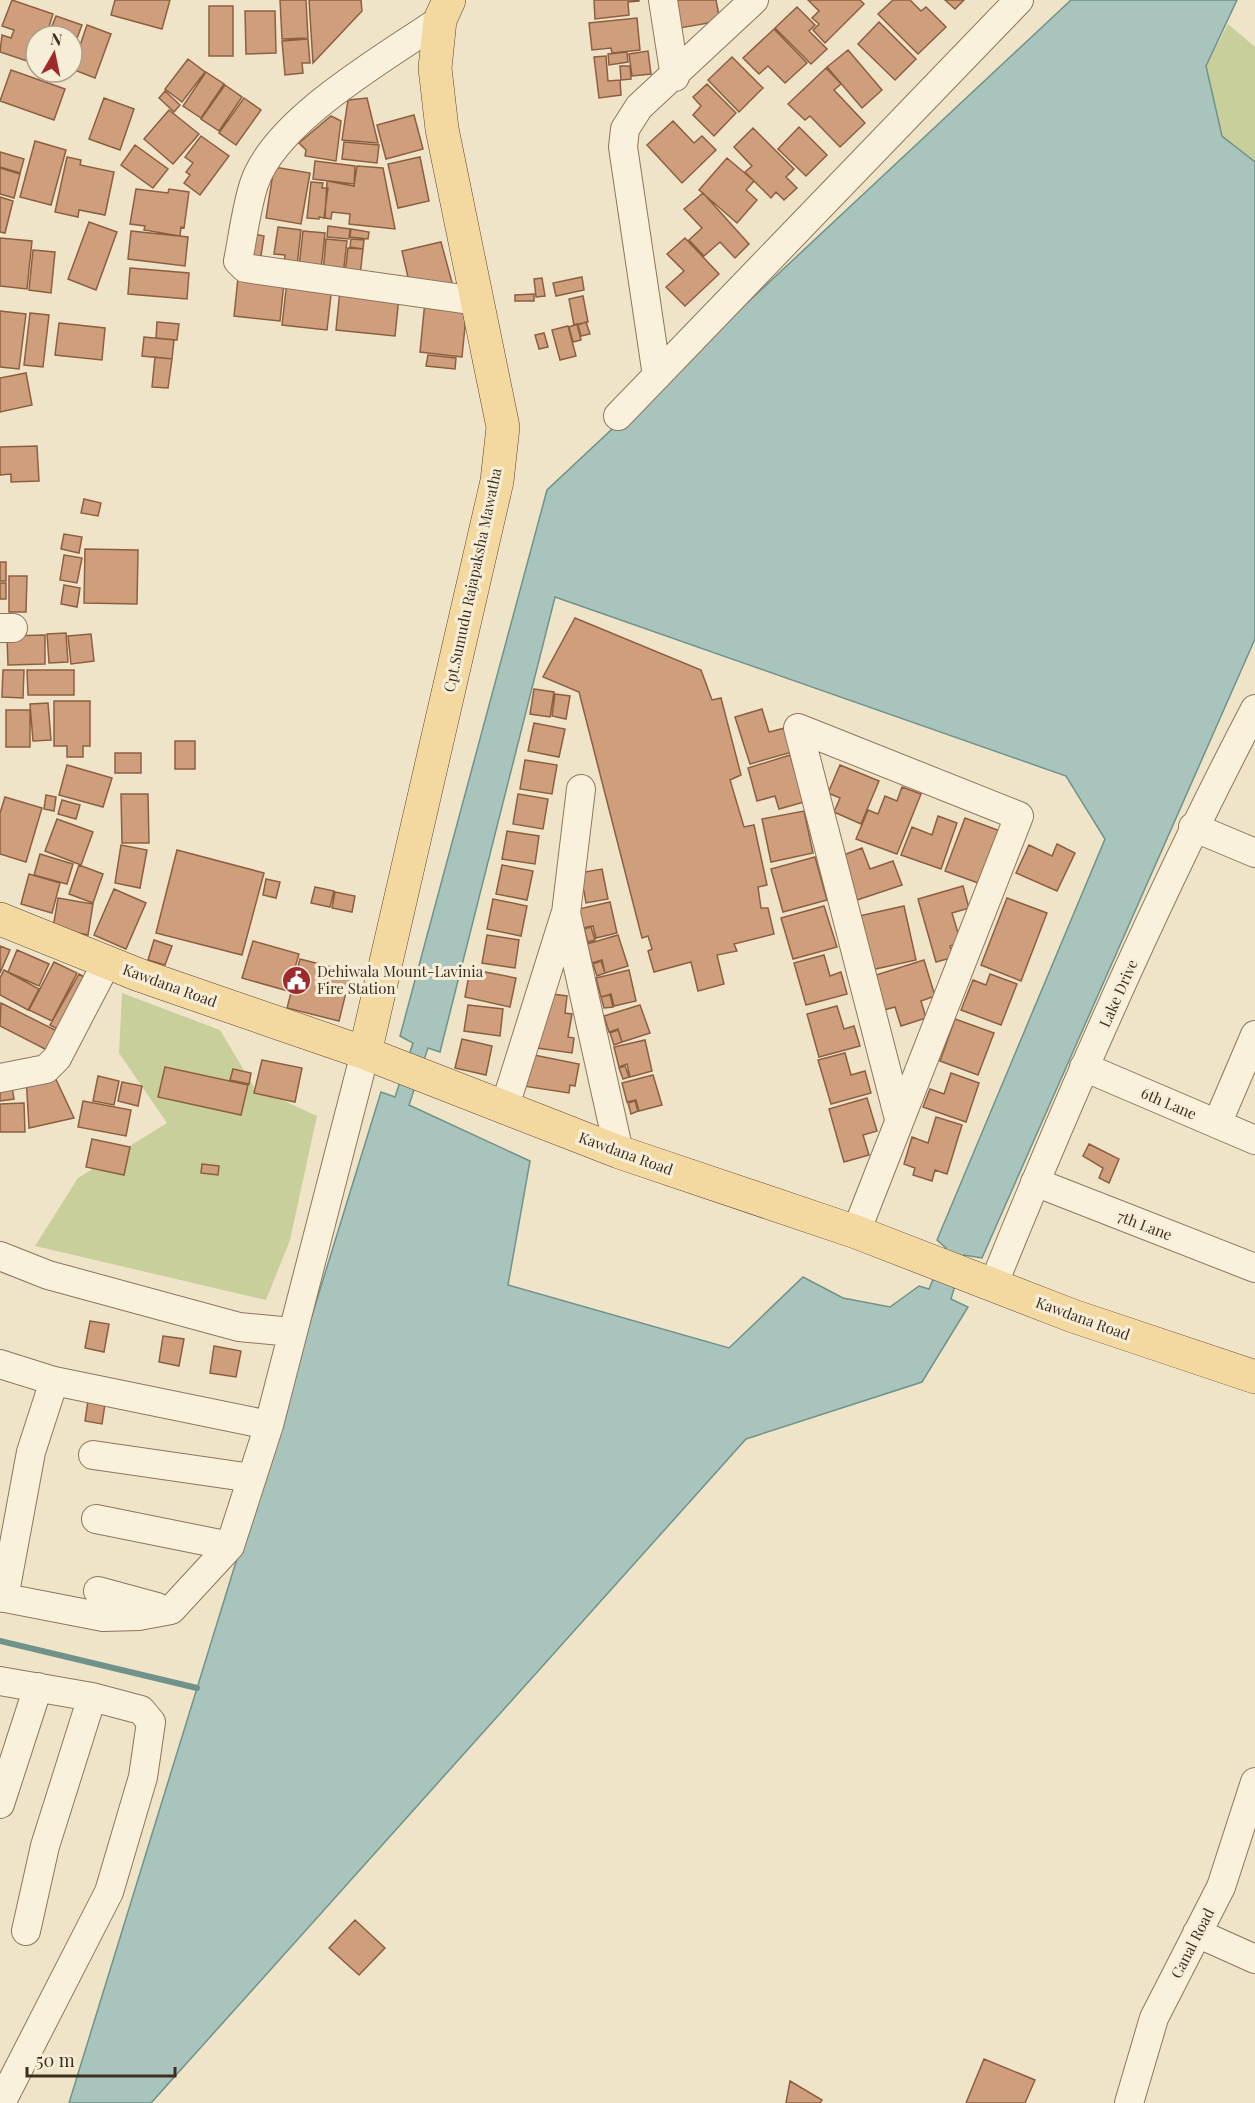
<svg xmlns="http://www.w3.org/2000/svg" width="1255" height="2103" font-family="'Playfair Display',serif">
<style>
.green{fill:#c9cf9b}
.water{fill:#a9c4bc;stroke:#6f938a;stroke-width:1.5;fill-rule:evenodd}
.lines{fill:none;stroke-linecap:round;stroke-linejoin:round}
.stream{stroke:#6f938a;stroke-width:6}
.building{fill:#cf9f7d;stroke:#8d5f41;stroke-width:1.5}
.minor-casing{stroke:#8d765c;stroke-width:30}
.major-casing{stroke:#5b4430;stroke-width:34}
.minor{stroke:#faf1dc;stroke-width:28}
.major{stroke:#f3d9a0;stroke-width:33}
.labels{text-anchor:middle;dominant-baseline:central;stroke-width:6;stroke-linejoin:round;paint-order:stroke}
.street-label{font-size:15px;fill:#3d2e20;stroke:#f7eed8}
.poi-label{font-size:15px;fill:#3d2e20;stroke:#f7eed8;text-anchor:start}
</style>
<rect width="100%" height="100%" fill="#f0e4c8"/>
<path class="green" d="M1228,24L1255,47V162L1222,136L1206,66Z
M122,993L220,1030L254,1087L317,1116L290,1240L266,1300L35,1246L78,1178L167,1123L119,1053Z"/>
<path class="water" d="M1071,0H1237L1206,66L1222,136L1255,162V639L982,1258L964,1255L951,1299L968,1307L922,1382L746,1439L151,2103H69L381,1092L395,1097L413,1043L400,1036L547,490ZM555,597L1066,776L1105,839L937,1240L946,1248L929,1289L919,1286L890,1307L843,1298L803,1277L729,1348L508,1285L530,1161L409,1105L428,1048L440,1052Z"/>
<g class="lines">
<path class="stream" d="M0,1641L197,1688"/>
</g>
<path class="building" d="M12,0L53,14L46,36H36V64L0,52L2,35L11,38L14,30L2,26Z
M115,0H170L162,29L111,15Z
M280,0H306L308,38L282,39Z
M309,0H361L362,11L313,63Z
M594,0H639V1L628,2L629,15L595,19Z
M675,0H716L720,21L680,28Z
M808,0H860L864,4L825,43L813,30L819,24L812,18L819,11Z
M893,0H910L921,11L926,7L946,27L918,54L878,14Z
M945,0H964L955,9Z
M209,6H233V56H209Z
M797,7L815,25L809,31L827,49L811,64L775,28Z
M245,11H275L276,53L246,54Z
M56,16L82,25L72,52V36H48Z
M637,18L640,50L612,53L611,48L592,50L589,23Z
M879,22L916,59L895,80L858,44Z
M87,25L111,34L95,78L72,69Z
M774,29L807,63L785,83L768,66L759,74L743,58Z
M308,39L310,63H302L303,73L285,75L282,41Z
M848,50L882,90L862,108L827,67Z
M648,51L651,74L632,76L629,54Z
M627,52L628,62L609,65L608,54Z
M606,56L608,81L620,80L621,95L599,98L594,57Z
M732,57L763,88L739,112L708,80Z
M188,59L205,72L182,102L165,89Z
M620,66H630L631,79L621,80Z
M826,68L841,84L834,90L865,123L840,147L810,116L805,120L788,104Z
M11,70L65,89L54,120L0,101Z
M206,72L224,84L201,118L183,106Z
M707,84L736,113L714,136L693,115L701,106L693,97Z
M225,85L242,97L219,131L201,119Z
M165,91L180,105L174,112L159,98Z
M104,98L134,109L120,150L89,139Z
M244,98L261,110L236,145L219,133Z
M367,98L378,143L342,140L348,100Z
M169,110L199,134L173,164L144,139Z
M414,115L423,149L386,159L377,125Z
M331,116L341,121L336,161L305,156L306,150L299,143Z
M673,121L694,143L702,136L716,150L682,183L647,145Z
M799,127L827,155L806,176L778,149Z
M753,128L794,169L786,177L797,188L784,200L776,192L771,198L745,172L752,166L734,147Z
M201,136L229,156L200,195L184,183L190,175L186,172L193,163L185,157Z
M35,141L66,150L51,205L20,197Z
M344,142L379,145L377,163L342,159Z
M135,145L168,169L153,188L121,165Z
M0,152L24,159L20,173L0,167Z
M67,157L81,160L80,165L114,172L105,215L79,210L78,217L55,212Z
M420,157L429,201L398,208L388,164Z
M727,158L754,181L746,190L757,200L737,223L699,190Z
M315,161L355,166L354,184L313,179Z
M357,166L383,168L395,229L349,224L350,214L332,212L331,219L325,218L327,181L354,186Z
M274,167L310,173L301,224L266,218Z
M0,168L20,174L14,198L0,194Z
M311,182L323,183L322,188H328L324,218L319,217V219L307,218Z
M136,189L168,193L169,189L189,192L184,228L181,227L180,236L144,230L145,226L130,224Z
M703,193L749,244L735,258L720,242L704,256L689,240L702,228L684,209Z
M0,197L13,201L5,233L0,232Z
M89,222L117,232L96,290L68,279Z
M328,226L350,229L349,239L327,237Z
M278,227L301,230L297,266L284,264L285,255L274,254Z
M351,229L369,232L368,239L350,237Z
M131,231L188,237L185,266L128,259Z
M303,231L325,233L321,270L299,267Z
M249,233L264,236L260,262L245,259Z
M0,238L32,241L27,289L0,286Z
M685,238L719,274L685,306L666,287L684,271L667,254Z
M326,239L347,241L343,275L323,273Z
M351,239L364,240L363,249L350,247Z
M441,242L454,290L410,286L402,251Z
M348,248L363,249L360,276L345,274Z
M33,250L55,252L51,293L29,290Z
M130,268L189,273L187,299L128,294Z
M582,277L584,290L556,296L553,283Z
M238,278L284,283L280,321L234,316Z
M542,278L545,296L536,297L534,279Z
M287,281L332,286L327,330L282,325Z
M340,290L399,297L395,336L336,330Z
M534,294V301H515V295Z
M583,296L588,322L574,325L569,299Z
M425,301L467,306L462,357L420,352Z
M0,311L26,314L19,369L0,367Z
M30,313L49,315L43,367L24,365Z
M157,322L179,324L177,340L156,338Z
M586,322L590,334L581,336L578,325Z
M59,323L105,328L102,360L55,355Z
M577,324L581,340L573,342L569,327Z
M568,326L576,356L560,360L552,330Z
M544,333L548,347L539,349L535,335Z
M144,337L174,340L172,359L142,356Z
M428,355L456,358L455,369L426,366Z
M155,357L172,359L168,388L152,387Z
M26,373L32,405L0,412V378Z
M37,446L39,481L11,482V474L0,475V447Z
M84,499L101,503L98,516L81,513Z
M64,534L82,537L79,553L61,549Z
M85,549L138,550L137,604L84,603Z
M64,555L82,558L77,583L60,580Z
M0,562H6V581H0Z
M9,576H27L26,612H9Z
M0,583H6V599H0Z
M64,585L80,588L77,607L61,604Z
M575,618L701,670L712,700L721,698L741,775L730,780L744,827L754,825L767,885L758,887L761,908H768L774,934L734,944L737,951L717,955L724,984L698,991L691,962L654,972L648,951L652,949L648,936L642,938L579,692L543,677Z
M66,633L68,662L49,663L47,634Z
M91,634L94,661L71,664L68,636Z
M45,635V664L8,665L7,636Z
M3,670H24L23,698L2,697Z
M27,670H74V695H28Z
M534,689L554,692L550,717L530,714Z
M555,694L570,696L566,719L552,716Z
M54,701H90V746H83V757H67V746H54Z
M48,703L51,740L33,741L30,704Z
M762,709L769,732L785,728L792,752L750,764L735,717Z
M6,710H30V747H6Z
M534,723L565,729L559,757L528,751Z
M175,741H195V769H175Z
M115,753H141V773H115Z
M790,755L804,802L779,809L775,796L757,801L748,768Z
M525,760L557,765L552,794L520,789Z
M67,765L112,778L103,807L59,795Z
M840,765L879,781L861,824L834,812L840,798L828,793Z
M902,787L921,794L897,854L856,839L868,810L878,814L885,796L897,801Z
M121,794H148L149,843H122Z
M518,794L548,799L543,829L513,824Z
M46,795L56,797L54,811L44,809Z
M5,797L42,808L26,862L0,854V813Z
M62,800L80,805L76,819L58,814Z
M804,811L813,853L771,862L762,819Z
M938,816L957,823L941,869L901,855L912,827L932,835Z
M965,818L1000,831L981,884L945,871Z
M57,819L93,832L81,865L45,851Z
M507,831L539,836L535,864L502,859Z
M1057,844L1075,853L1057,891L1016,873L1029,845L1052,856Z
M1057,844L1075,853L1057,891L1016,873L1029,845L1052,856Z
M121,845L147,850L140,888L115,883Z
M862,848L870,869L893,861L902,885L857,900L841,856Z
M177,850L264,873L242,955L156,933Z
M40,854L73,864L67,884L34,875Z
M815,857L827,900L783,912L771,869Z
M79,865L103,874L93,903L69,894Z
M502,865L533,871L527,900L496,894Z
M602,869L608,899L586,903L584,891L577,892L573,874Z
M29,874L60,883L52,913L21,904Z
M266,879L280,882L276,898L263,895Z
M963,886L969,908L952,913L961,943L950,946L954,957L936,962L918,899Z
M315,887L334,891L330,907L311,903Z
M114,889L146,903L126,949L94,935Z
M335,892L355,896L352,912L332,908Z
M58,898L93,904L88,935L53,928Z
M1007,898L1047,913L1021,981L981,965Z
M493,899L527,906L521,936L487,929Z
M610,902L617,933L596,938L593,926L583,928L579,909Z
M824,906L837,947L793,959L781,918Z
M904,906L916,960L871,970L859,916Z
M591,927L595,940L588,942L584,929Z
M487,935L519,940L515,968L482,963Z
M618,935L628,966L605,973L602,960L592,963L587,944Z
M154,940L172,946L165,965L148,960Z
M253,941L299,954L288,991L242,978Z
M0,946L10,950L0,973Z
M17,950L49,964L39,986L8,972Z
M824,955L830,976L841,972L847,994L806,1005L794,963Z
M300,959L351,972L339,1021L287,1008Z
M924,960L935,996L921,1001L926,1018L901,1026L895,1007L884,1010L873,976Z
M601,961L605,973L597,976L593,964Z
M54,962L77,973L52,1021L29,1010Z
M470,969L516,978L510,1007L465,997Z
M4,970L39,989L28,1010L0,995V978Z
M629,970L636,1001L614,1006L611,994L601,997L596,978Z
M79,974L91,981L63,1032L50,1025Z
M990,974L1017,984L1001,1025L961,1010L973,980L986,985Z
M545,993L567,996L565,1013L572,1014L568,1037L574,1038L572,1053L537,1048Z
M610,995L613,1007L604,1008L601,997Z
M1,1003L57,1031L47,1050L0,1026Z
M468,1005L503,1009L500,1036L464,1031Z
M640,1005L650,1033L622,1042L618,1029L609,1032L604,1016Z
M837,1006L844,1029L854,1026L860,1046L819,1057L807,1014Z
M955,1019L994,1033L978,1075L940,1061Z
M618,1030L622,1042L614,1045L610,1033Z
M462,1039L492,1046L486,1075L455,1068Z
M645,1040L652,1071L630,1077L627,1064L619,1067L614,1047Z
M845,1053L851,1075L865,1071L871,1093L831,1104L818,1060Z
M529,1054L579,1064L575,1086L570,1085L569,1093L523,1086Z
M262,1060L302,1068L295,1102L254,1093Z
M625,1066L629,1077L623,1079L619,1068Z
M165,1067L248,1085L241,1115L158,1097Z
M233,1069L251,1073L249,1084L230,1080Z
M53,1073L74,1118L29,1128L26,1076Z
M951,1073L979,1083L966,1122L923,1107L930,1089L944,1094Z
M653,1075L662,1105L639,1111L636,1100L627,1102L622,1083Z
M98,1076L119,1081L114,1105L93,1101Z
M11,1080L14,1099L0,1101V1082Z
M122,1082L142,1086L138,1106L118,1101Z
M867,1098L877,1131L863,1135L869,1155L844,1162L829,1109Z
M83,1101L131,1110L126,1136L78,1127Z
M635,1101L638,1111L631,1114L628,1103Z
M24,1103L25,1132H0V1104Z
M936,1117L962,1125L947,1174L935,1170L932,1181L913,1175L915,1168L904,1164L912,1137L928,1143Z
M92,1139L130,1147L124,1175L86,1167Z
M1089,1144L1119,1159L1109,1183L1099,1178L1103,1168L1083,1156Z
M202,1164L219,1166L218,1175L201,1173Z
M90,1321L109,1324L104,1352L85,1348Z
M163,1336L184,1339L179,1366L159,1362Z
M214,1346L241,1351L236,1377L210,1373Z
M89,1394L106,1397L102,1424L85,1421Z
M355,1920L385,1948L359,1975L329,1948Z
M984,2059L1035,2080L1025,2103H966Z
M790,2081L822,2100L820,2103H786Z"/>
<g class="lines">
<defs>
<path id="minor" d="M663,0L675,77
M440,20C385,58 275,120 254,184C246,209 243,236 238,261L245,268L477,301
M657,376L623,147L625,129L639,107L754,0
M618,416L1019,0
M0,628H13
M581,789L566,913L619,1152
M1193,827L1255,853
M1084,1067L1255,1140
M0,1078L46,1069L57,1058L107,962
M505,1106L565,915
M1217,1124L1255,1035
M1035,1182L1255,1268
M856,1232L1019,816L798,728L899,1119
M0,1256L48,1275L239,1327L292,1332
M994,1283C1073,1088 1157,896 1255,709
M0,1364L54,1381L269,1425
M93,1455L252,1478
M96,1519L230,1546
M98,1591L157,1607
M0,1597L103,1617L139,1616L171,1610L230,1546L269,1425L365,1053
M4,1598L31,1452L54,1381
M0,1681L92,1697L141,1710L151,1722L143,1777L109,1892L1,2103
M0,1804L38,1687
M26,1931L45,1846L92,1697
M1197,1933L1255,1959
M1129,2103L1154,2018L1221,1887L1255,1782"/>
<path id="major" d="M0,919L139,975L365,1053L619,1152L856,1232L1073,1316L1255,1377
M365,1053L497,481L503,427L442,129L435,68L440,20L449,0"/>
</defs>
<use href="#minor" class="minor-casing"/>
<use href="#major" class="major-casing"/>
<use href="#minor" class="minor"/>
<use href="#major" class="major"/>
</g>
<defs>
<symbol id="civic-disc" viewBox="-11 -11 22 22"><circle r="9.5" fill="#9e2a2b" stroke="#f7eed8"/><path d="M-.6-6.5H3V-4.5H.6V-3L4-1V1h2V6H-6V1h2V-1L-.6-3ZM-1.2 2.5V6h2.4V2.5Z" fill="#fff"/></symbol>
</defs>
<g fill-rule="evenodd">
<use href="#civic-disc" x="280" y="964" width="33" height="33"/>
</g>
<g class="labels">
<g class="street-label">
<text transform="translate(472 580) rotate(-78)">Cpt.Sumudu Rajapaksha Mawatha</text>
<text transform="translate(170 985) rotate(20)">Kawdana Road</text>
<text transform="translate(1118 993) rotate(-66)">Lake Drive</text>
<text transform="translate(1169 1103) rotate(23)">6th Lane</text>
<text transform="translate(626 1153) rotate(20)">Kawdana Road</text>
<text transform="translate(1145 1225) rotate(21)">7th Lane</text>
<text transform="translate(1083 1318) rotate(20)">Kawdana Road</text>
<text transform="translate(1192 1943) rotate(-63)">Canal Road</text>
</g>
<g class="poi-label">
<text x="317" y="971">Dehiwala Mount-Lavinia<tspan x="317" dy="17">Fire Station</tspan></text>
</g>
</g>
<g transform="translate(54 54) rotate(9)"><circle r="28" fill="#f7eed8" stroke="#ada18e" stroke-width="1.5"/>
<path d="M0-4.5L10 22L0 15L-10 22Z" fill="#9e2a2b"/>
<text y="-9" font-size="16" font-weight="bold" text-anchor="middle" fill="#3d2e20">N</text>
</g>
<path d="M27 2067v9h148v-9" fill="none" stroke="#3d2e20" stroke-width="3"/>
<text x="36" y="2067" font-size="18" fill="#3d2e20" stroke="#f7eed8" stroke-width="4.5" paint-order="stroke">50 m</text>
</svg>
